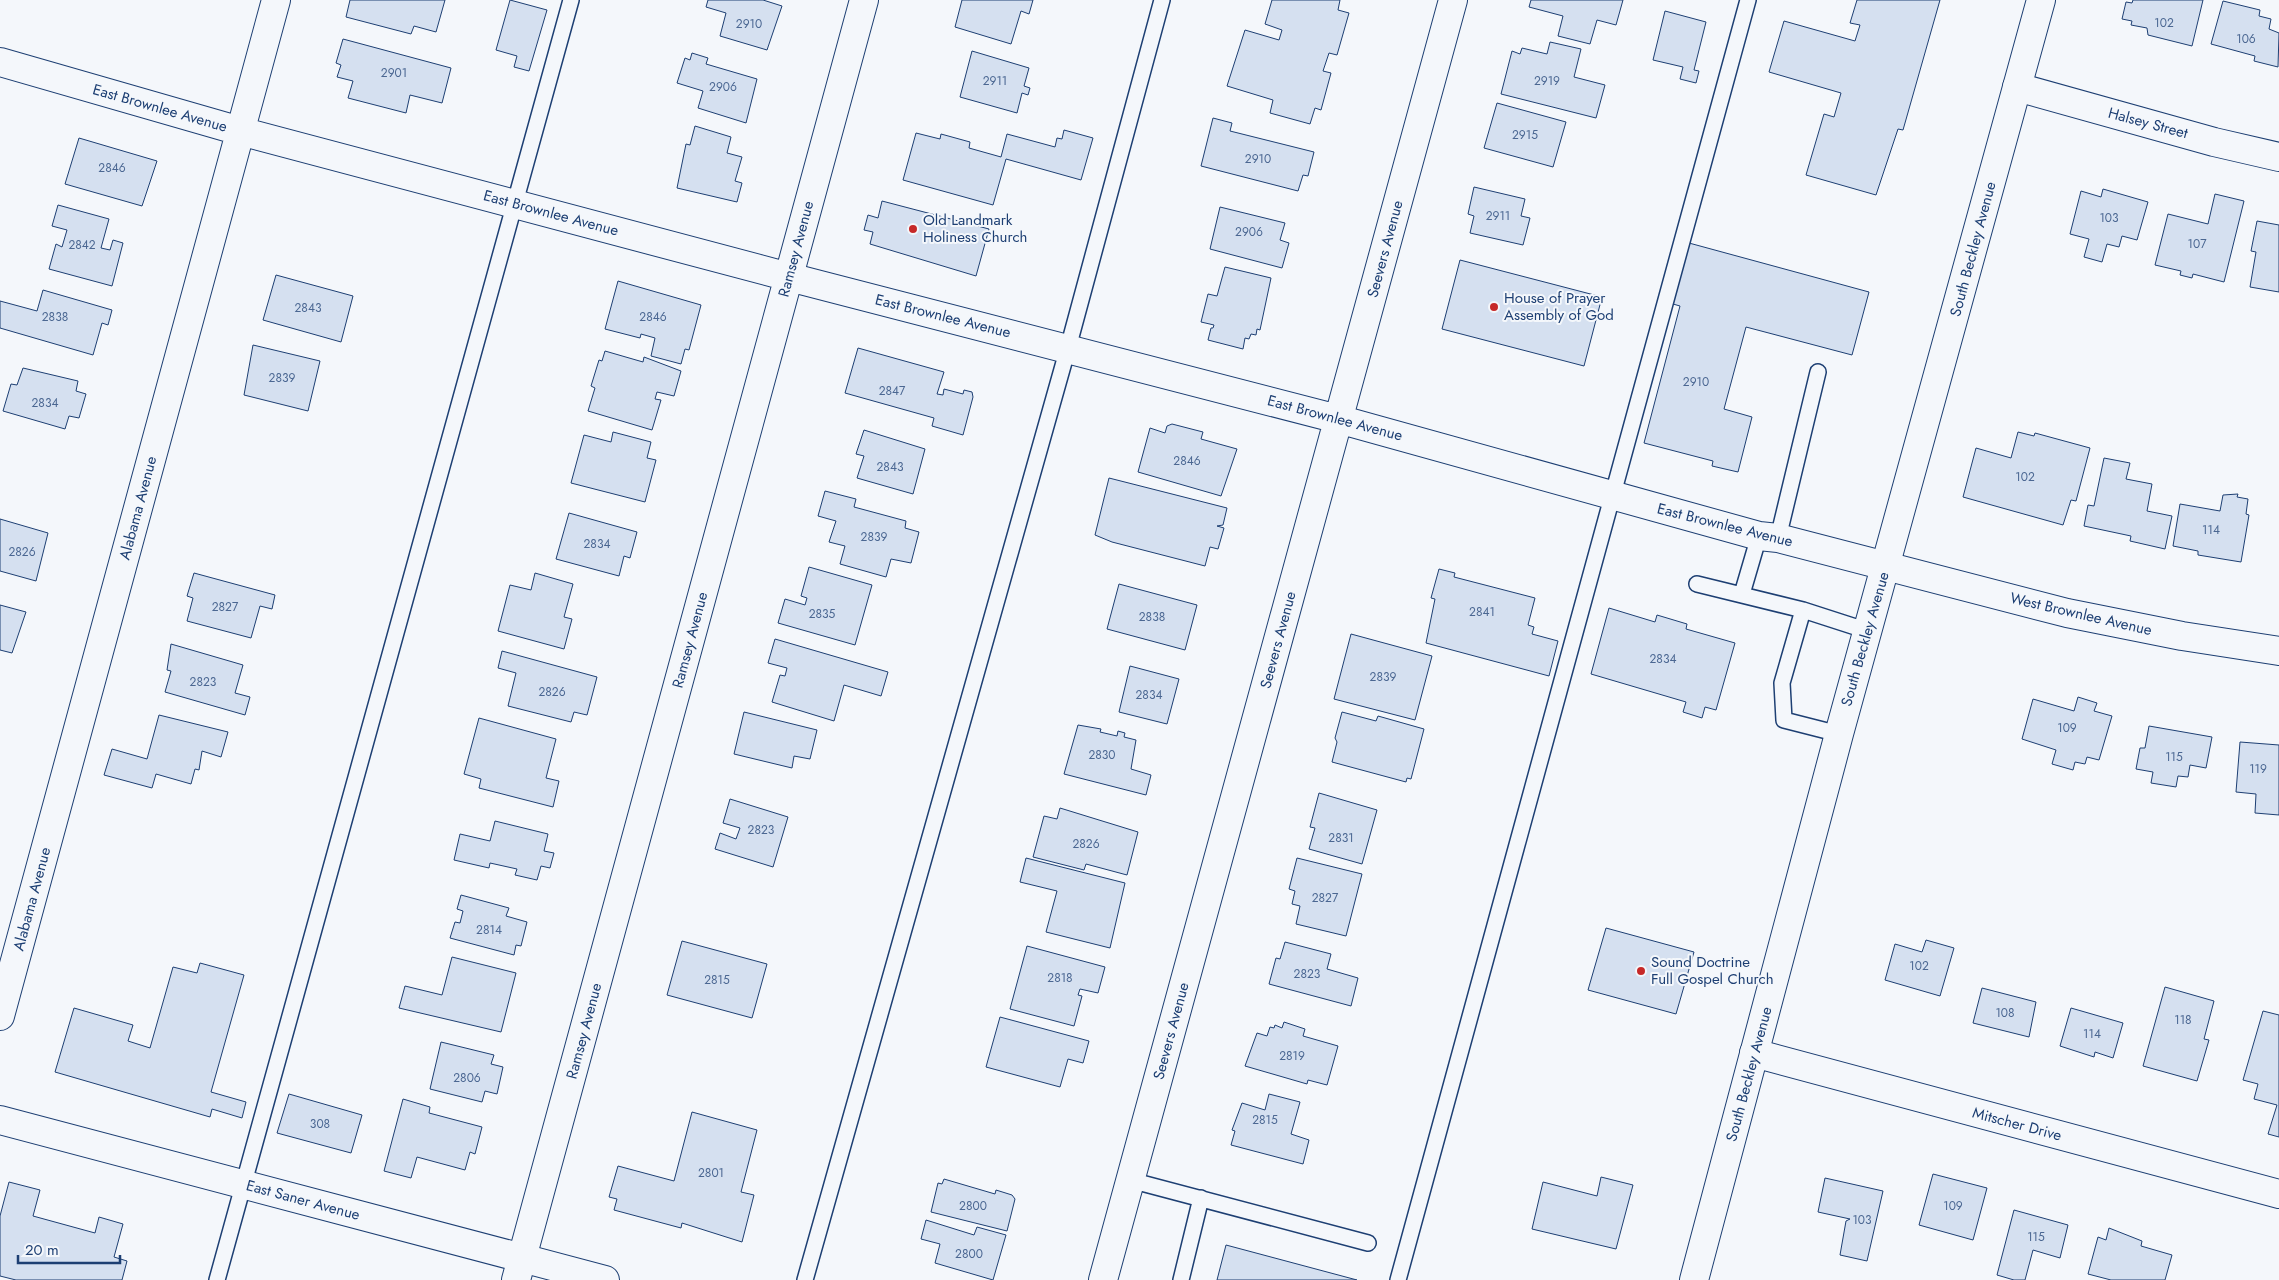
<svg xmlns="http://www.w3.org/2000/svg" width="2279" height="1280" font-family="Jost,sans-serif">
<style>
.building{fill:#d5e0f0;stroke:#1d3f73}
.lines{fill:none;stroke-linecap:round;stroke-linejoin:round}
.service-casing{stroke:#1d3f73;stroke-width:18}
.minor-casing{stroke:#1d3f73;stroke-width:30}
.tertiary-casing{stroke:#1d3f73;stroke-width:30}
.service{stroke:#f4f7fb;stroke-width:15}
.minor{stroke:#f4f7fb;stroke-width:28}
.tertiary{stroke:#f4f7fb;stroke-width:28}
.poi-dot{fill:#c62828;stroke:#f4f7fb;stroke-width:2}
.labels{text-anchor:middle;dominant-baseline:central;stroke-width:4;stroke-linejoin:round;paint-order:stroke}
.number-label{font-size:12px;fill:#4b6792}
.street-label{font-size:15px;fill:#1d3f73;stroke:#f4f7fb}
.poi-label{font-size:15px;fill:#1d3f73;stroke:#f4f7fb;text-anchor:start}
</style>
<rect width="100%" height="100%" fill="#f4f7fb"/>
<path class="building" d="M350,0H445L436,32L414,26L411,34L346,17Z
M510,0L547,10L529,71L514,67L517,56L496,50Z
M708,0H763L782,6L767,50L720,36L726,13L706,7Z
M962,0H1033L1029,14L1021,11L1011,44L955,27Z
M1272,0H1340L1338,10L1349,13L1337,55L1329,53L1323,71L1331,73L1321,110L1315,108L1310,124L1270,113L1273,100L1227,86L1245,30L1279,40L1282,30L1265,24Z
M1531,0H1623L1616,25L1597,20L1590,44L1558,36L1563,16L1529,7Z
M1857,0H1940L1903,130L1898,129L1876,195L1806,175L1824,114L1834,117L1841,93L1769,72L1784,21L1855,41L1860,25L1850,23Z
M2133,0H2203L2192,46L2148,35L2147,28L2131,25L2132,21L2122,19L2126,2L2132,3Z
M2223,1L2260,10L2259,16L2271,19L2269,29L2279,33L2278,67L2254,61L2255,56L2211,44Z
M1665,11L1706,22L1694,70L1699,71L1696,83L1680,79L1683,67L1653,60Z
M343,39L451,68L442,103L410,95L406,113L348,98L353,81L337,77L341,65L336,63Z
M1550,42L1581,49L1574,77L1605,85L1596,118L1501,94L1512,51L1520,54L1522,48L1547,54Z
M972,51L1029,68L1024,86L1030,88L1028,95L1022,93L1017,113L960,97Z
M692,53L708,58L706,64L757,79L746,123L698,108L703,91L677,83L685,58L690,60Z
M1497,103L1566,122L1553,167L1484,148Z
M1213,118L1232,123L1230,131L1314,152L1308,176L1303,175L1298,191L1201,166Z
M695,126L731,137L727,153L742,157L735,181L742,183L737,202L677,188L686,144L690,145Z
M1064,130L1093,138L1081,180L1006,159L993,205L903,180L916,133L940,139L941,134L970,142L969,148L1001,157L1007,134L1055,147L1057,138L1062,139Z
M79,138L157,161L142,206L65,184Z
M1474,187L1525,199L1521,216L1530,218L1523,245L1470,233L1474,216L1468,214Z
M2103,189L2148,202L2137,240L2122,236L2119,247L2107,244L2102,262L2084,257L2089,239L2070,234L2081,191L2101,197Z
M2215,194L2244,201L2224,282L2193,274L2192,278L2180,275L2181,271L2155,265L2168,214L2208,224Z
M882,201L989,229L976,276L870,244L873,232L864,230L868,215L878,218Z
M58,205L109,219L101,248L110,250L113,240L123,243L112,286L49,269L56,244L62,247L67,230L52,226Z
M1220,207L1285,223L1280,240L1289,243L1282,268L1210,249Z
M2257,221L2279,225V292L2250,287L2256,252L2251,251Z
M1689,243L1869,292L1852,355L1746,327L1724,409L1752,417L1738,472L1712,466L1713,461L1644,443L1680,306L1673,304Z
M1460,260L1602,297L1584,366L1442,329Z
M1225,267L1271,278L1260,330L1257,329L1256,335L1251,334L1249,339L1245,338L1243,349L1208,340L1211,328H1213L1214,325L1201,322L1208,294L1217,296Z
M276,275L353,296L341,342L263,320Z
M618,281L701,305L689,350L685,349L681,364L651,356L655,338L641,334L640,338L605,329Z
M43,290L112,310L108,325L102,323L93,355L0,328V301L37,311Z
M253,345L320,361L308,411L244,395Z
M858,348L944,372L937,394L943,395L944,389L963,394L964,390L972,392L973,397L963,435L932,426L934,418L845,393Z
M605,351L643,362L644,357L681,371L674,396L657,392L655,399L661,400L652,430L588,411L595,388L591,386L599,360L602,361Z
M23,368L78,381L76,391L86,394L79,418L69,416L65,429L3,411L11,384L17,385Z
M1172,424L1203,432L1201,439L1237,449L1221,496L1138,472L1150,428L1165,433L1167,426Z
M864,430L925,449L913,494L857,478L864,456L856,454Z
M613,432L651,442L647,458L656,460L645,502L571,483L584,435L611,442Z
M2018,432L2034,436L2035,433L2090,448L2076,501L2071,500L2063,525L1963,497L1976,448L2011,458Z
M2104,458L2130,463L2126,479L2152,484L2147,511L2172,516L2165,549L2130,541L2131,536L2084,526L2088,505L2094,506Z
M1109,478L1227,508L1223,525L1217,526L1224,528L1218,549L1210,547L1205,566L1112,542L1095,535Z
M825,491L856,499L854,507L906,521L905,528L919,532L911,563L891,559L886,577L840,564L845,546L829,542L836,521L818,516Z
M2238,494L2237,497L2248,499L2246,514L2249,515L2241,562L2198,555V551L2173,546L2180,504L2220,511L2223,495Z
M569,513L637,532L630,558L624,556L619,576L556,559Z
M0,519L48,533L36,581L0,571Z
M809,567L872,585L855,645L778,623L785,599L805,605L807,598L801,596Z
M1439,569L1455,573L1454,577L1535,598L1528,625L1534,627L1532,634L1558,641L1549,676L1426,643L1435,599L1431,598Z
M194,573L275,595L272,609L260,606L251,638L187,621L193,598L187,596Z
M535,573L573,584L564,617L572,619L564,649L498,631L510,585L531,590Z
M1119,584L1197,605L1185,650L1107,629Z
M0,605L26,612L12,653L0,650Z
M1609,608L1655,622L1657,615L1687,624L1686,629L1735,643L1716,710L1705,707L1702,718L1683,712L1686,702L1591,674Z
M1351,634L1432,656L1415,720L1334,699Z
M775,639L888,672L881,696L844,685L834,721L772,702L780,675L785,676L787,668L768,663Z
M171,644L243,665L235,693L250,697L245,715L165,692L171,671L167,670Z
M502,651L597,677L587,715L574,712L571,722L508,706L516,673L498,668Z
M1130,666L1179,679L1167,724L1119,712Z
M2078,697L2097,703L2094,711L2112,716L2099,760L2087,757L2085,764L2075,762L2073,770L2052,764L2056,750L2022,739L2033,699L2074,711Z
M744,712L817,730L810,759L794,756L792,768L734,754Z
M1342,712L1376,721L1378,716L1424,729L1411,779L1407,778L1406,782L1332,762L1337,742L1335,738Z
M159,715L228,732L221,757L202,751L199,770L195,769L191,784L156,774L152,788L104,775L112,749L147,759Z
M479,718L556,739L546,778L559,781L553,807L479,788L481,779L464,774Z
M1078,725L1101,729L1100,732L1117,736L1118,731L1125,733L1124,737L1136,740L1131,769L1151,775L1146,795L1064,774Z
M2149,726L2212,737L2206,768L2190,765L2188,777L2178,776L2176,787L2151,783L2153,772L2136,769L2140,748H2145Z
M2240,742L2279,745V815L2255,813L2256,794L2236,792Z
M1319,793L1377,810L1362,864L1309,849L1315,828L1310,827Z
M730,799L788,817L773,867L715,849L720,833L736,839L740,828L723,823Z
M1060,808L1138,832L1127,875L1086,864L1084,870L1033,857L1044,816L1057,819Z
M495,821L548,834L544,851L554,853L550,868L541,866L537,880L515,875L517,869L490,863L489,868L454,860L460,834L490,841Z
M1026,858L1125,883L1110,948L1046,932L1057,891L1020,882Z
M1297,858L1362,874L1346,936L1296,924L1300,906L1292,904L1295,891L1289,889Z
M461,895L509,908L506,916L527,922L521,946L516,945L514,955L450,938L455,922L460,923L463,911L457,909Z
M1606,928L1694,952L1676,1014L1588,990Z
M1926,940L1954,948L1940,996L1885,980L1895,944L1922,952Z
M682,941L767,964L752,1018L667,995Z
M1285,942L1331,954L1327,969L1358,978L1351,1006L1269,984L1276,958L1280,959Z
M1027,946L1105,967L1098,993L1080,989L1078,995L1082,996L1074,1026L1010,1009Z
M452,957L516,973L501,1032L399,1008L405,986L442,995Z
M200,963L244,975L211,1092L246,1102L242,1118L212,1109L210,1117L55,1072L74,1008L133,1025L128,1041L150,1048L173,967L197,973Z
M2165,987L2214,1001L2204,1039L2209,1040L2197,1081L2143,1066Z
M1982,988L2036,1002L2029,1037L1973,1023Z
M2071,1008L2123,1023L2113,1058L2095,1052L2094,1057L2060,1046Z
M2263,1011L2279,1015V1137L2268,1134L2277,1105L2254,1099L2258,1084L2243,1080Z
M1000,1017L1089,1041L1083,1063L1068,1059L1060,1087L986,1067Z
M1284,1022L1305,1029L1303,1036L1338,1046L1327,1085L1308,1080L1307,1084L1245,1066L1257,1033L1267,1036L1270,1027L1274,1028L1275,1025L1282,1028Z
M441,1042L494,1055L491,1064L503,1067L497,1094L485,1091L482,1102L430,1089Z
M289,1094L362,1115L351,1153L277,1133Z
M1269,1094L1300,1102L1291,1134L1309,1140L1303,1164L1231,1145L1235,1131L1232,1130L1242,1103L1265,1110Z
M403,1099L430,1107L429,1113L482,1127L475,1154L470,1152L465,1170L417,1157L411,1178L384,1171Z
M692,1112L757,1130L741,1192L754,1195L742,1242L682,1223L681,1228L614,1210L617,1199L609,1197L618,1166L674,1181Z
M1933,1174L1987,1188L1973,1240L1919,1225Z
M1601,1177L1633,1185L1616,1249L1532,1229L1543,1182L1597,1196Z
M1825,1178L1883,1191L1867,1261L1840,1255L1846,1221L1850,1219L1818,1212Z
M944,1179L995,1194L996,1190L1012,1195L1015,1199L1007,1231L931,1212L938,1183L942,1184Z
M9,1182L40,1190L33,1216L95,1233L99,1217L123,1224L114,1257L127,1261L122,1280H16L0,1276V1216Z
M2014,1210L2068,1225L2060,1258L2033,1250L2025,1280H2014L1997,1275Z
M926,1220L974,1235L977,1227L1006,1235L993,1280L935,1263L940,1244L921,1239Z
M2109,1228L2142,1241L2141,1246L2172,1255L2165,1280H2111L2088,1274L2098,1237L2106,1240Z
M1226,1245L1357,1280H1217Z"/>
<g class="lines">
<defs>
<path id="service" d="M1778,538L1818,372
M1697,584L1803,610
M1742,594L1759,536
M1839,734L1784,720L1782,683L1803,610L1868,631
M1130,1180L1368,1243
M217,1280L571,0
M805,1280L1068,348L1162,0
M1181,1280L1201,1198
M1398,1280L1748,0"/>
<path id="minor" d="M0,62L240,131L789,277L1338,419L1759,536L1778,538L2067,613L2182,636L2279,651
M2017,87L2214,142L2279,157
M0,1016L276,0
M1754,1053L2279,1194
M516,1280L864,0
M1103,1280L1453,0"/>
<path id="tertiary" d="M0,1120L605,1280
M1694,1280L1839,734L2041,0"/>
</defs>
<use href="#service" class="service-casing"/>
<use href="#minor" class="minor-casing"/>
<use href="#tertiary" class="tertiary-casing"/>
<use href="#service" class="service"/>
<use href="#minor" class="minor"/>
<use href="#tertiary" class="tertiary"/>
</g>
<g class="poi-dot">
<circle cx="913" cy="229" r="5"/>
<circle cx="1494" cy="307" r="5"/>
<circle cx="1641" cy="971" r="5"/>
</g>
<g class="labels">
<g class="number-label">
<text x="2164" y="23">102</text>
<text x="749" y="24">2910</text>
<text x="2246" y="39">106</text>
<text x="394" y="73">2901</text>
<text x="995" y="81">2911</text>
<text x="1547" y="81">2919</text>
<text x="723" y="87">2906</text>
<text x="1525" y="135">2915</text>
<text x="1258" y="159">2910</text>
<text x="112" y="168">2846</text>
<text x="1498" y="216">2911</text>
<text x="2109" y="218">103</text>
<text x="1249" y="232">2906</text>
<text x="2197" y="244">107</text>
<text x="82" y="245">2842</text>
<text x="308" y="308">2843</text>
<text x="55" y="317">2838</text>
<text x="653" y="317">2846</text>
<text x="282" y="378">2839</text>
<text x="1696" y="382">2910</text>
<text x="892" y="391">2847</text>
<text x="45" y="403">2834</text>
<text x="1187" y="461">2846</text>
<text x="890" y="467">2843</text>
<text x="2025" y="477">102</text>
<text x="2211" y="530">114</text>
<text x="874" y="537">2839</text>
<text x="597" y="544">2834</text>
<text x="22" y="552">2826</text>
<text x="225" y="607">2827</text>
<text x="1482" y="612">2841</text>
<text x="822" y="614">2835</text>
<text x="1152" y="617">2838</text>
<text x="1663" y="659">2834</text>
<text x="1383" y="677">2839</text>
<text x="203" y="682">2823</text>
<text x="552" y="692">2826</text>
<text x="1149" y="695">2834</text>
<text x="2067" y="728">109</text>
<text x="1102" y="755">2830</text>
<text x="2174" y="757">115</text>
<text x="2258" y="769">119</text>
<text x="761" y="830">2823</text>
<text x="1341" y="838">2831</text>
<text x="1086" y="844">2826</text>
<text x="1325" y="898">2827</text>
<text x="489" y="930">2814</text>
<text x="1919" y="966">102</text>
<text x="1307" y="974">2823</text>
<text x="1060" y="978">2818</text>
<text x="717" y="980">2815</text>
<text x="2005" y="1013">108</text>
<text x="2183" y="1020">118</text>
<text x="2092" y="1034">114</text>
<text x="1292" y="1056">2819</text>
<text x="467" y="1078">2806</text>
<text x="1265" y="1120">2815</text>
<text x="320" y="1124">308</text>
<text x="711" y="1173">2801</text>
<text x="973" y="1206">2800</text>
<text x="1953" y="1206">109</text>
<text x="1862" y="1220">103</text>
<text x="2036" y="1237">115</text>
<text x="969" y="1254">2800</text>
</g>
<g class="street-label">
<text transform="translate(160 108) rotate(16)">East Brownlee Avenue</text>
<text transform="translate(2148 123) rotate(15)">Halsey Street</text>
<text transform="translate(551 213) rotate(15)">East Brownlee Avenue</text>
<text transform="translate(796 249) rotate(-75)">Ramsey Avenue</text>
<text transform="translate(1385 249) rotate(-75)">Seevers Avenue</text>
<text transform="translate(1973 249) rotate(-75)">South Beckley Avenue</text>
<text transform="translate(943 316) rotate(14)">East Brownlee Avenue</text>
<text transform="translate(1335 418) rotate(15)">East Brownlee Avenue</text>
<text transform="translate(138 508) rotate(-75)">Alabama Avenue</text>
<text transform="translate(1725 525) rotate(14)">East Brownlee Avenue</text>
<text transform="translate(2081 614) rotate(13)">West Brownlee Avenue</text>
<text transform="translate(1865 639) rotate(-74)">South Beckley Avenue</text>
<text transform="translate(690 640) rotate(-75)">Ramsey Avenue</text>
<text transform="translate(1278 640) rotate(-75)">Seevers Avenue</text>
<text transform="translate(32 899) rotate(-75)">Alabama Avenue</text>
<text transform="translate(584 1031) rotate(-75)">Ramsey Avenue</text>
<text transform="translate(1171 1031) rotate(-75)">Seevers Avenue</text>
<text transform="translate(1749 1074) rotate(-75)">South Beckley Avenue</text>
<text transform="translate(2017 1124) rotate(15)">Mitscher Drive</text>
<text transform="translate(303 1200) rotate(15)">East Saner Avenue</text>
</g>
<g class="poi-label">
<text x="923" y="220">Old Landmark<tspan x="923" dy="17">Holiness Church</tspan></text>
<text x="1504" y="298">House of Prayer<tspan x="1504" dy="17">Assembly of God</tspan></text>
<text x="1651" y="962">Sound Doctrine<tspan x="1651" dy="17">Full Gospel Church</tspan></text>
</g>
</g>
<path d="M18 1255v8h102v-8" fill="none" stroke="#1d3f73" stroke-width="2.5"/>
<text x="25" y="1255" font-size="15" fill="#1d3f73" stroke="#f4f7fb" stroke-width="4" paint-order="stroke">20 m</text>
</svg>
